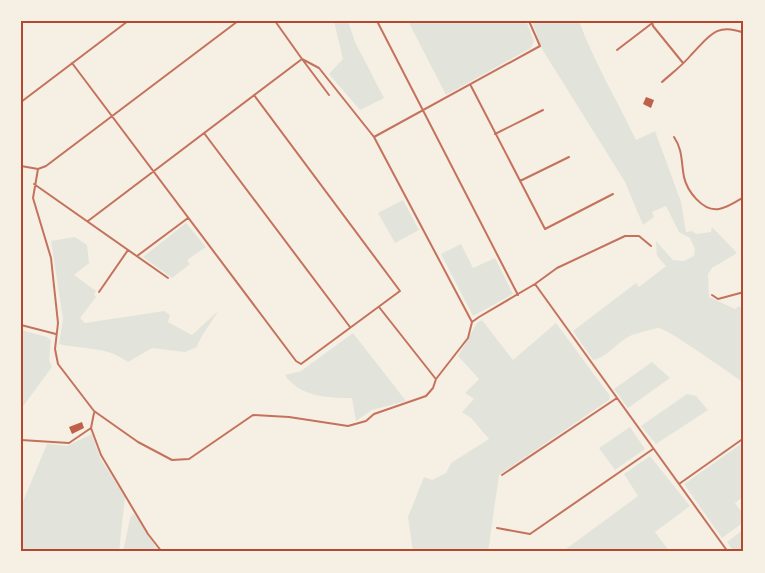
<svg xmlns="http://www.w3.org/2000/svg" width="765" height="573" font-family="Helvetica,sans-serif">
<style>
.green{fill:#e2e4dc}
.building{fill:#bf614a}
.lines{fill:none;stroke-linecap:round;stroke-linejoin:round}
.minor{stroke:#c5725c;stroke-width:2}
.neatline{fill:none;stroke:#b5482f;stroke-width:2}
</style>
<rect width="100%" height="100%" fill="#f6efe4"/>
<path class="green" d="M334,21H348L355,42L384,98L360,110L329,74L343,59Z
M408,21H526L534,41L531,48L446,95Z
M532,21H579C594,62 617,100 636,140L655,131L681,202L686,232L692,231L696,234L711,232L712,227L737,253L712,268L708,274L709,297L735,309L739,306L744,310V383C731,374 667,328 658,328C657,328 634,334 632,335C618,341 608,357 593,360L573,331L636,283L639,287L666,266L657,256L656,241L673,260L684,261L694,256L695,249L690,238L679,232L666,206L652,212L654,217L643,225L625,182L542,49Z
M403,200L419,230L395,243L378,213Z
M186,223L206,247L187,260L190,264L172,278L143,257Z
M75,237L87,245L89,263L74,275L96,291L94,294L96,297L80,318L85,323L164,311L170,315L168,322L192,335L218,311C211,324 201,334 197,347L185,352L152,348L128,362C107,346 84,350 59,344L63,319L51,241Z
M461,244L473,268L495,258L513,294L473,316L441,254Z
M482,320L513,360L556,323L610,396L609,400L499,475L488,552H413L408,517L424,477L432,480L446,473L451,463L489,439L471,418L462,412L474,399L465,393L479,379L458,356L477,323Z
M21,330L47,337L51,340L49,360L52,367L21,409Z
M353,333L406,401L372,410L356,421L352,398C327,398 300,397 285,375L301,371Z
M652,362L670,378L628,408L614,389Z
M687,394L696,396L708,410L656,444L641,426Z
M630,427L645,449L615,470L599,448Z
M92,434L100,458L125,497L119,552H21V506L47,444L67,446Z
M744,442V496L735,503L744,515V522L722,538L684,484Z
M650,456L690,506L655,532L670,552H562L638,496L624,474Z
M134,513L159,552H123L130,518Z
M744,529V552H734L727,542Z"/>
<path class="building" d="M646,97L654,100L651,108L643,104Z
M82,422L84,428L72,434L69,427Z"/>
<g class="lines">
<path class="minor" d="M275,21L302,59L319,68L374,137L472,322
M377,21L518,295
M652,21L653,26L683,63
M617,50L651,24
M72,63L296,361L301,364L400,291L254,95
M662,82C672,73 683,65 691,55C709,37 715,22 744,33
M471,86L545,229L613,194
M21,102L128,21
M204,133L350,327
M495,134L543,110
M374,137L540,46L529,21
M674,137C683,150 681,162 684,177C687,191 703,212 719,209C727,208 737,201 744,197
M21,166L38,169L46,166L238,21
M38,169L33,198L51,258L58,323L55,349L58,364L94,411L138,442L172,460L189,459L253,415L289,417L348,426L366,421L374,414L426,396L433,388L436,379L468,338L472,322L479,317L535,284L557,268L625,236H639L651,246
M520,181L569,157
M34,184L168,278
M88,221L302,59L329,95
M137,256L188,218
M535,284L728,552
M99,292L128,250
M712,295L718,299L744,292
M379,307L435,378
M21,325L56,334
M91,428L101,455L148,534L162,552
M21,440L69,443L91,428L94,413
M502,475L617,398
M679,484L744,438
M497,528L530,534L653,449"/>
</g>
<rect width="765" height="573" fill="none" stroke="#f6efe4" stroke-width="45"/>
<rect x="22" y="22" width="720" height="528" class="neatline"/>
</svg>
